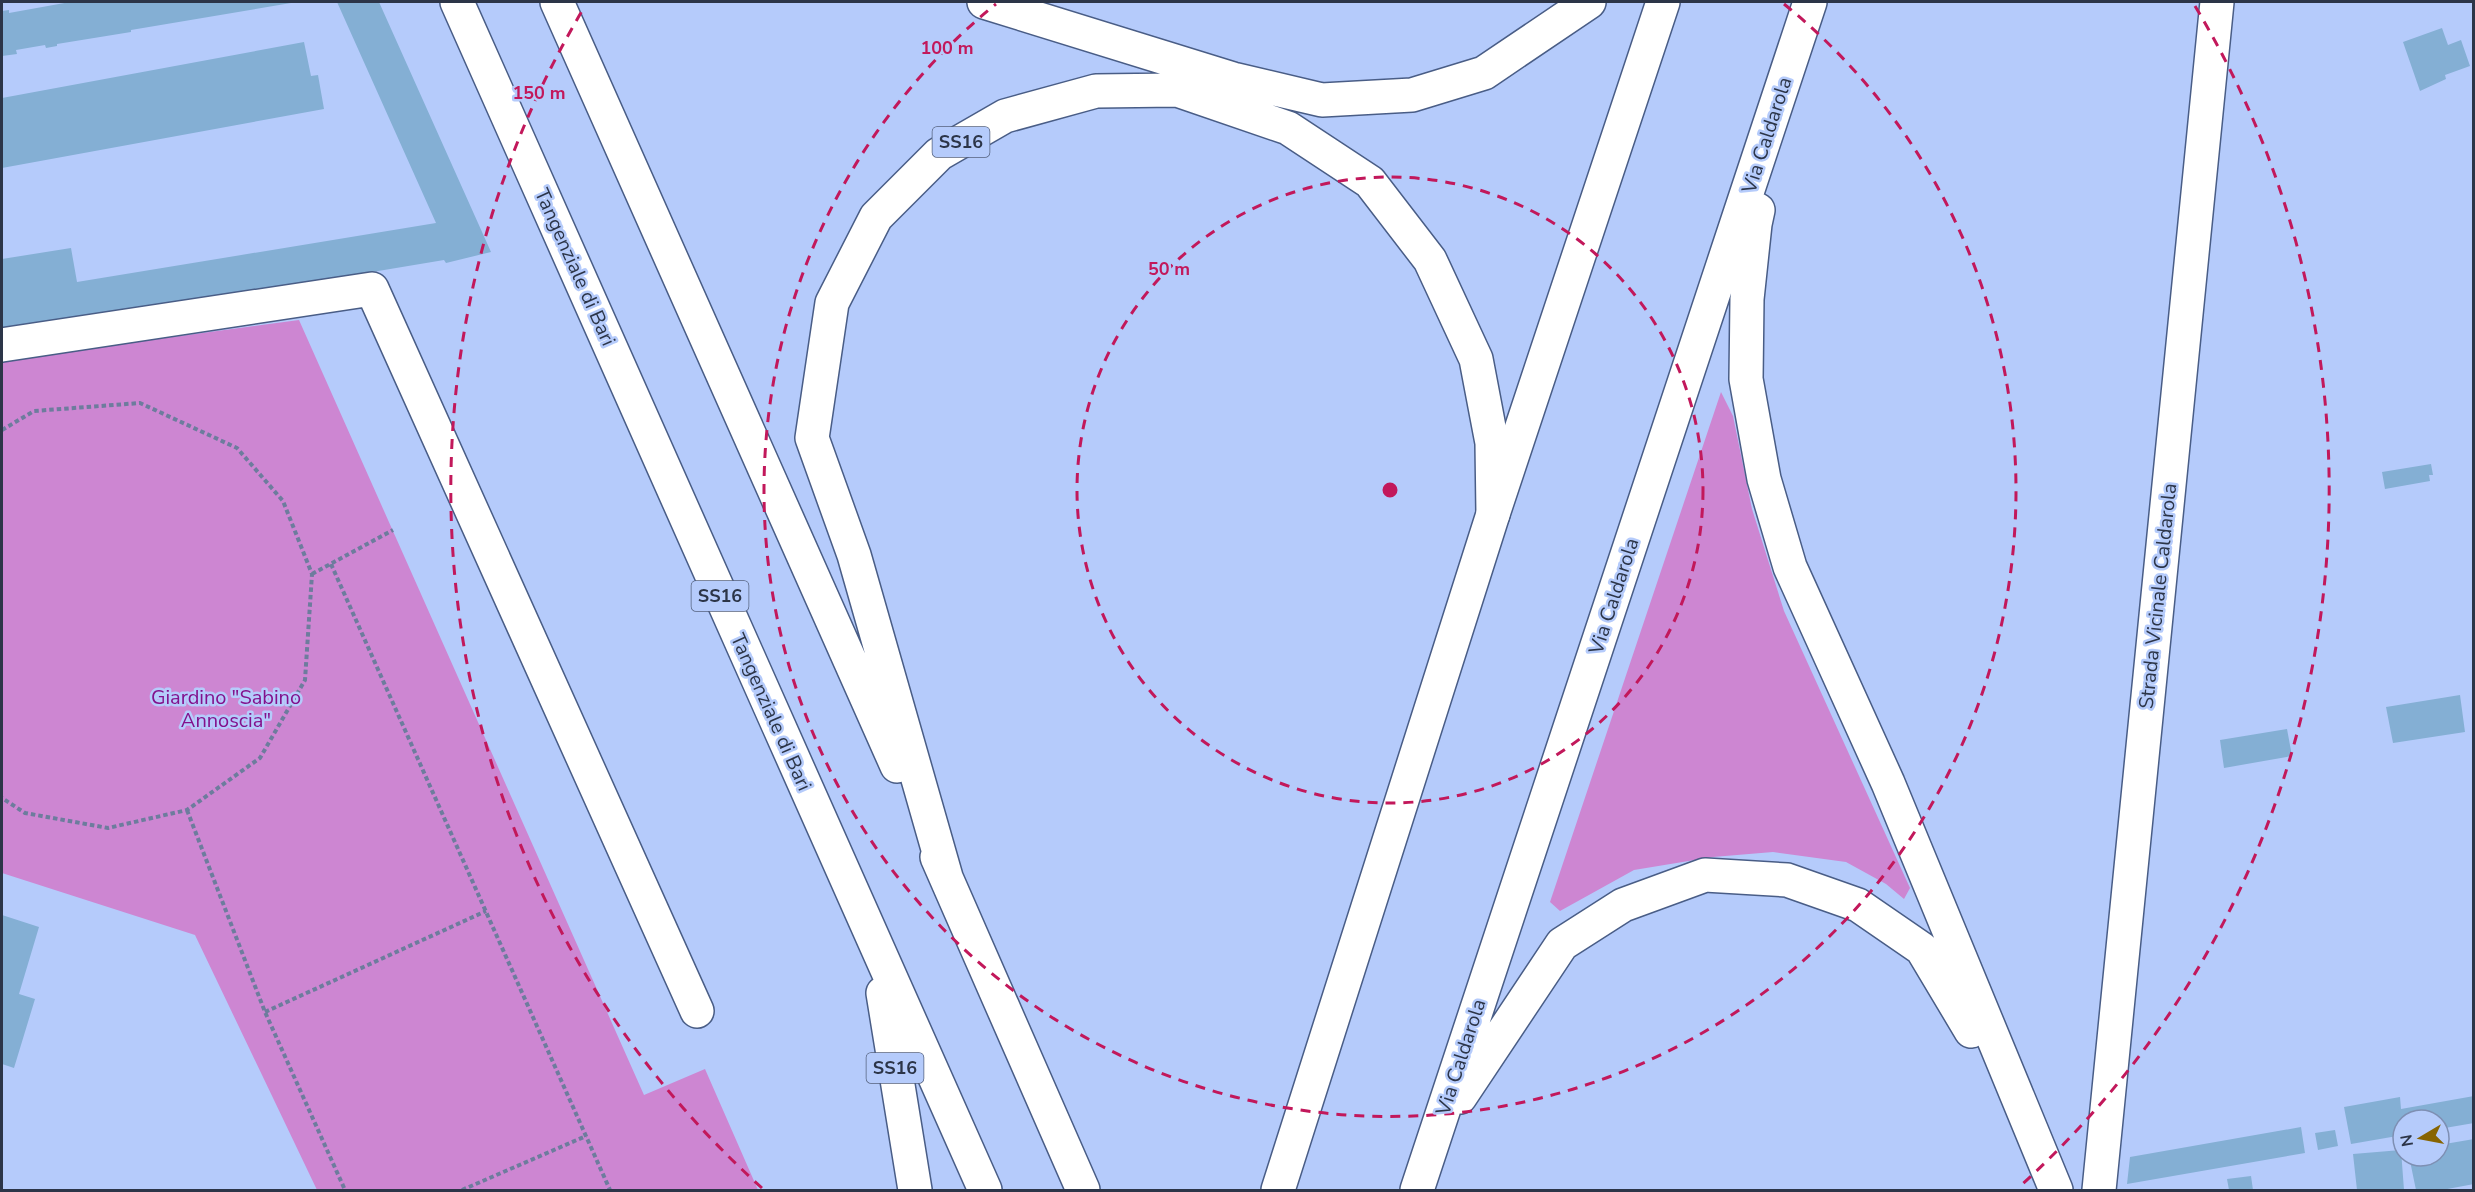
<svg xmlns="http://www.w3.org/2000/svg" width="2475" height="1192" font-family="'Nunito Sans',sans-serif">
<style>
.green{fill:#cd86d2}
.building{fill:#84afd4}
.lines{fill:none;stroke-linecap:round;stroke-linejoin:round}
.minor-casing{stroke:#495d86;stroke-width:36}
.highway-casing{stroke:#495d86;stroke-width:36}
.path{stroke:#6d7c9d;stroke-width:4;stroke-dasharray:4.5 3;stroke-linecap:butt}
.minor{stroke:#fff;stroke-width:33}
.highway{stroke:#fff;stroke-width:33}
.ring{fill:none;stroke:#c2185b;stroke-width:3;stroke-dasharray:10 8}
.labels{text-anchor:middle;dominant-baseline:central;stroke-width:5;stroke-linejoin:round;paint-order:stroke}
.shield{fill:#b5cbfb;stroke:#55627e;stroke-width:1.5}
.shield-label{font-size:18px;font-weight:bold;fill:#2c3548}
.street-label{font-size:20px;fill:#2c3548;stroke:#b5cbfb}
.park-label{font-size:20px;fill:#83118c;stroke:#b5cbfb}
.centre{fill:#c2185b;stroke:#b5cbfb;stroke-width:3}
.ring-label{font-size:18px;text-anchor:middle;font-weight:bold;fill:#c2185b;stroke:#b5cbfb;stroke-width:5;stroke-linejoin:round;paint-order:stroke}
</style>
<rect width="100%" height="100%" fill="#b5cbfb"/>
<path class="green" d="M299,320L644,1095L705,1069L758,1190H317L195,935L2,873V360Z
M1721,392L1733,416L1752,509L1784,611L1910,888L1904,899L1886,884L1846,862L1773,852L1713,857L1634,870L1560,911L1550,902Z"/>
<path class="building" d="M70,2H291V3L131,30V32L57,44V46L46,48L45,45L16,50L17,54L2,56V11L9,10V13Z
M337,2H379L491,252L446,263L444,260L2,334V259L71,248L77,282L436,223Z
M2442,28L2448,45L2461,40L2470,66L2445,75L2446,79L2420,91L2403,42Z
M304,42L311,76L318,75L324,109L2,168V98Z
M2431,464L2433,475H2429L2430,481L2385,489L2382,472Z
M2460,695L2465,732L2393,743L2386,707Z
M2287,729L2292,756L2224,768L2220,740Z
M2,915L39,927L19,994L35,999L14,1068L2,1064Z
M2474,1096V1123L2439,1129V1120H2403V1135L2351,1144L2344,1107L2400,1097L2401,1109Z
M2301,1127L2305,1153L2127,1184L2130,1157Z
M2335,1130L2338,1146L2318,1150L2315,1133Z
M2474,1139V1184L2442,1190H2416L2409,1156H2439V1145Z
M2401,1150L2404,1190H2357L2353,1154Z
M2251,1176L2253,1190H2229L2227,1179Z"/>
<g class="lines">
<defs>
<path id="minor" d="M1758,210L1755,224L1747,299L1746,379L1764,479L1790,567L1888,783L2056,1190
M2,345L372,289L697,1011
M1460,1097L1562,944L1623,905L1705,875L1787,880L1858,905L1922,949L1971,1031
M1278,1190L1493,514L1663,2
M1417,1190L1810,2
M2099,1190L2217,2"/>
<path id="highway" d="M457,2L985,1190
M557,2L897,766
M984,2L1233,79L1322,100L1412,95L1484,73L1589,2
M937,857L1083,1190
M946,877L854,555L812,438L832,303L876,217L939,154L1005,116L1096,91L1177,90L1288,128L1370,182L1430,260L1476,359L1492,443L1493,514
M883,993L915,1190"/>
</defs>
<use href="#minor" class="minor-casing"/>
<use href="#highway" class="highway-casing"/>
<path class="path" d="M2,430L34,411L140,403L237,448L283,501L312,574L305,680L260,758L187,810L108,828L25,813L2,798
M331,564L610,1190
M312,574L393,530
M187,810L265,1012L345,1190
M265,1012L486,911
M462,1190L586,1136"/>
<use href="#minor" class="minor"/>
<use href="#highway" class="highway"/>
</g>
<g class="ring">
<circle cx="1390" cy="490" r="313"/>
<path d="M1784 4A626 626 0 1 1 996 4"/>
<path d="M762 1188A939 939 0 0 1 585 6M2195 6A939 939 0 0 1 2018 1188"/>
</g>
<g class="labels">
<g class="shield">
<rect x="932.5" y="127" width="57" height="30" rx="4.5"/>
<rect x="691.5" y="581" width="57" height="30" rx="4.5"/>
<rect x="866.5" y="1053" width="57" height="30" rx="4.5"/>
</g>
<g class="shield-label">
<text x="961" y="142">SS16</text>
<text x="720" y="596">SS16</text>
<text x="895" y="1068">SS16</text>
</g>
<g class="street-label">
<text transform="translate(1767 135) rotate(-72)">Via Caldarola</text>
<text transform="translate(575 267) rotate(66)">Tangenziale di Bari</text>
<text transform="translate(1614 596) rotate(-72)">Via Caldarola</text>
<text transform="translate(2158 596) rotate(-84)">Strada Vicinale Caldarola</text>
<text transform="translate(771 712) rotate(66)">Tangenziale di Bari</text>
<text transform="translate(1461 1057) rotate(-72)">Via Caldarola</text>
</g>
<g class="park-label">
<text x="226" y="697">Giardino "Sabino<tspan x="226" dy="23">Annoscia"</tspan></text>
</g>
</g>
<circle cx="1390" cy="490" r="9" class="centre"/>
<g class="ring-label">
<text x="947" y="54">100 m</text>
<text x="539" y="99">150 m</text>
<text x="1169" y="275">50 m</text>
</g>
<rect width="2475" height="1192" fill="none" stroke="#2c3548" stroke-width="6"/>
<g transform="translate(2421 1138) rotate(260)"><circle r="28" fill="#b5cbfb" stroke="#7e8fb3" stroke-width="1.5"/>
<path d="M0-4.5L10 22L0 15L-10 22Z" fill="#876400"/>
<text y="-9" font-size="16" font-weight="bold" text-anchor="middle" fill="#2c3548">N</text>
</g>
</svg>
